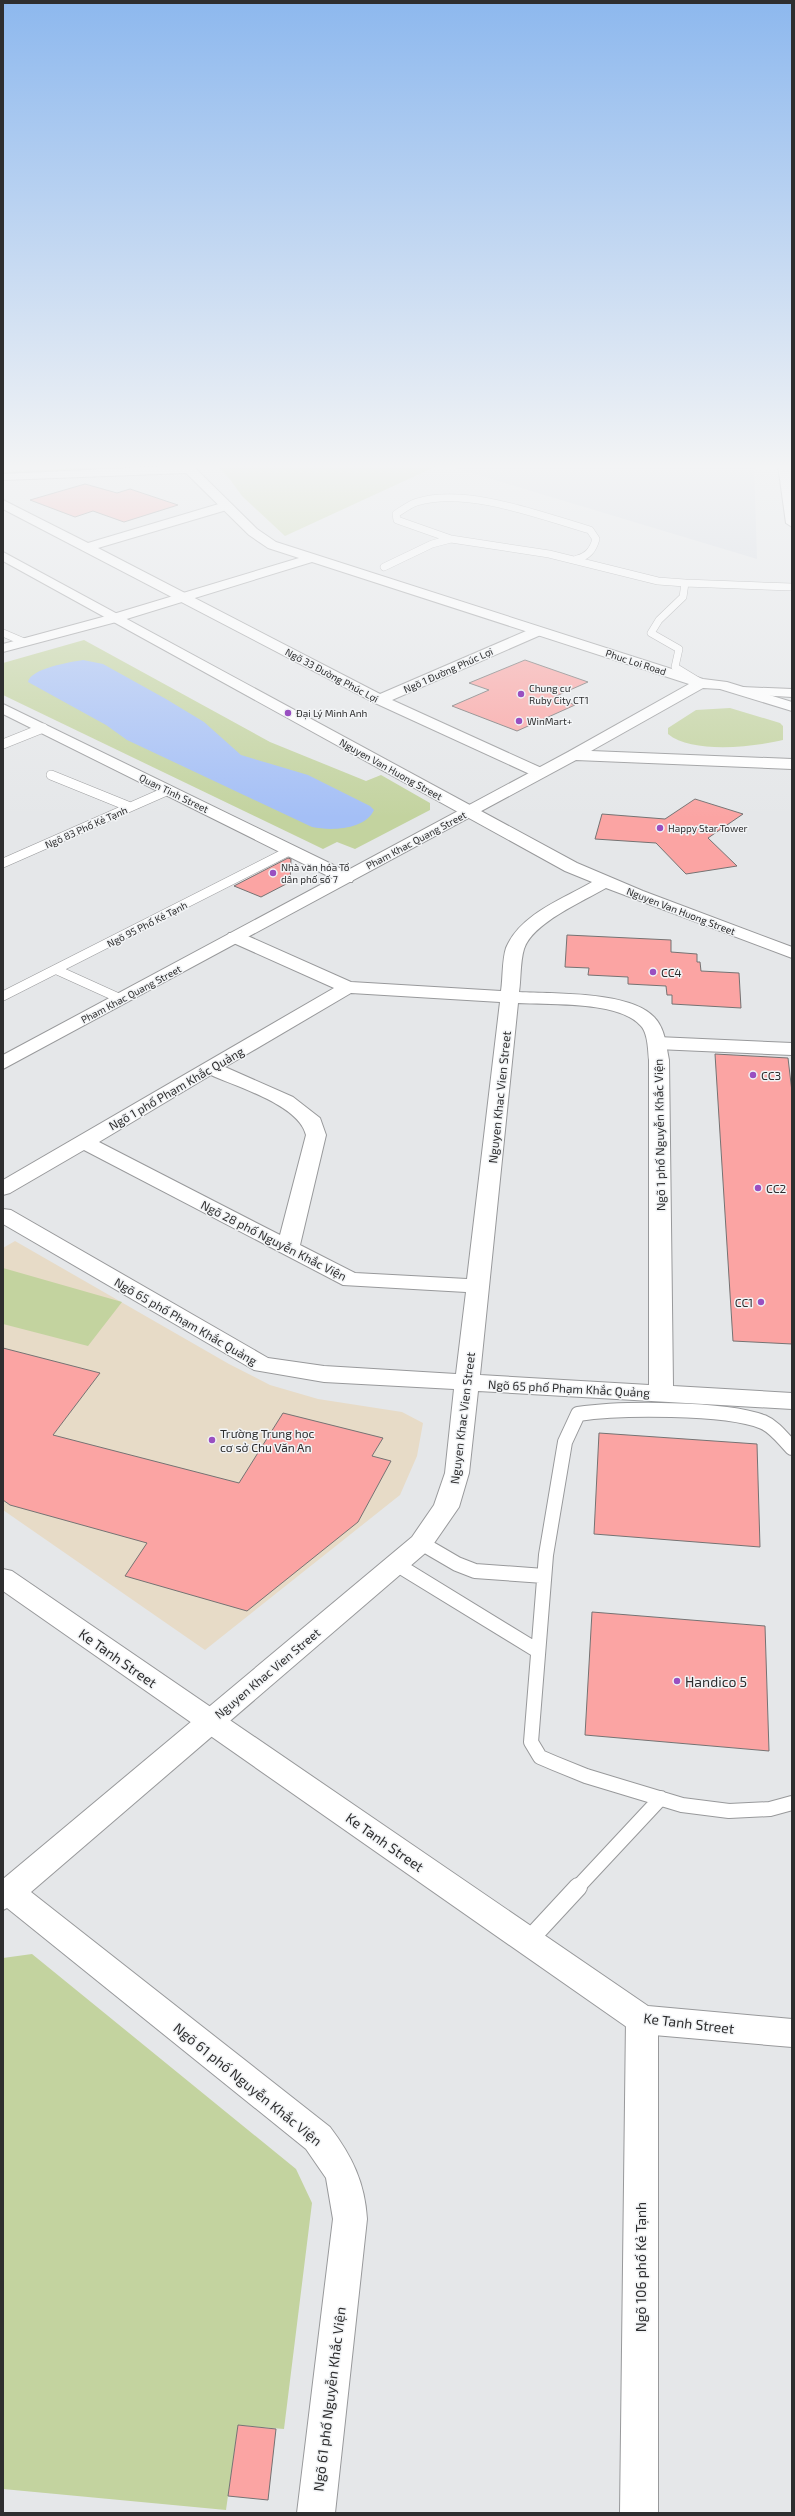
<svg xmlns="http://www.w3.org/2000/svg" width="795" height="2516" font-family="'Exo 2',sans-serif">
<style>
.built{fill:#d5dae2}
.education{fill:#e7dbc7}
.green{fill:#c3d39f}
.water{fill:#a4bff6}
.building{fill:#fba4a3;stroke:#757373}
.lines{fill:none;stroke-linecap:round;stroke-linejoin:round}
.service-far4-casing{stroke:#98999b;stroke-width:8}
.service-far3-casing{stroke:#98999b;stroke-width:10}
.service-far2-casing{stroke:#98999b;stroke-width:14}
.service-far1-casing{stroke:#98999b;stroke-width:16}
.service-casing{stroke:#98999b;stroke-width:20}
.minor-casing{stroke:#98999b;stroke-width:2}
.tertiary-casing{stroke:#98999b;stroke-width:2}
.secondary-casing{stroke:#98999b;stroke-width:2}
.service-far4{stroke:#fff;stroke-width:7}
.service-far3{stroke:#fff;stroke-width:9}
.service-far2{stroke:#fff;stroke-width:12}
.service-far1{stroke:#fff;stroke-width:14}
.service{stroke:#fff;stroke-width:18}
.minor{fill:#fff;fill-rule:evenodd}
.tertiary{fill:#fff;fill-rule:evenodd}
.secondary{fill:#fff;fill-rule:evenodd}
.poi-dot{fill:#994fc1;stroke:#f2f4f6;stroke-width:1.5}
.labels{text-anchor:middle;dominant-baseline:central;stroke-width:3;stroke-linejoin:round;paint-order:stroke}
.far-street-label{font-size:10px;fill:#2e2e2f;stroke:#f2f4f6}
.far-poi-label{font-size:10px;fill:#2e2e2f;stroke:#f2f4f6;text-anchor:start}
.poi-label{font-size:12px;fill:#2e2e2f;stroke:#f2f4f6;text-anchor:start}
.street-label{font-size:12px;fill:#2e2e2f;stroke:#f2f4f6}
.near-street-label{font-size:14px;fill:#2e2e2f;stroke:#f2f4f6}
.near-poi-label{font-size:14px;fill:#2e2e2f;stroke:#f2f4f6;text-anchor:start}
</style>
<rect width="100%" height="100%" fill="#e5e7e9"/>
<path class="built" d="M445,465H754L757,559Z"/>
<path class="education" d="M15,1241L229,1364L270,1385L318,1399L402,1412L423,1423L417,1456L400,1495L205,1650L3,1510V1248Z"/>
<path class="green" d="M216,465H439L285,536L242,496L229,478Z
M121,466L127,468L3,475V472Z
M84,640L270,742L366,781L381,775L430,803V810L355,849L337,842L323,849L3,695V663Z
M730,708L780,723L783,726V740C754,747 692,754 668,734V728L696,710Z
M3,1268L122,1302L88,1346L3,1324Z
M32,1954L296,2169L312,2203L284,2429L238,2425L226,2510L3,2489V1958Z"/>
<path class="water" d="M83,660L103,664L166,699L204,722L241,755L308,775L370,806L374,810C365,830 331,831 312,827L127,740L106,725L28,682C31,668 71,662 83,660Z"/>
<path class="building" d="M85,484L117,493L130,489L178,505L124,522L93,511L75,517L30,500Z
M525,660L588,682L554,697L575,705L517,731L452,706L489,690L469,683Z
M695,799L743,814L708,838L737,866L686,874L656,843L595,839L602,814L665,819Z
M288,858L291,859L290,882L261,897L234,886Z
M567,935L671,940V952L697,954V962H700L701,971L739,973L741,1008L672,1004V995H667L666,986L628,984V977L588,975L589,968L565,967Z
M715,1054L788,1058L792,1092V1344L733,1341Z
M3,1348L100,1373L53,1435L239,1483L283,1413L383,1438L372,1456L391,1461L358,1522L247,1611L125,1576L147,1543L10,1505L3,1500Z
M599,1433L757,1444L760,1547L594,1534Z
M592,1612L765,1626L769,1751L585,1735Z
M238,2425L276,2429L268,2500L228,2496Z"/>
<g class="lines">
<defs>
<path id="service-far4" d="M451,539L397,520L396,514C402,510 410,504 417,502C468,487 541,516 590,530L596,539C593,550 588,556 577,559
M384,567L432,544L451,539L549,554L658,581L685,583L683,597L659,620L651,633L679,649L675,667L698,681
M685,583L792,587
M3,633L24,642"/>
<path id="service-far3" d="M3,744L43,728
M51,775L130,807
M3,863L169,790
M57,970L121,999
M3,996L291,850"/>
<path id="service-far2" d="M657,1043L792,1049"/>
<path id="service-far1" d="M792,1448C783,1439 775,1427 763,1422C725,1407 619,1408 578,1414L565,1442L546,1555L531,1742L540,1757L554,1763L586,1776L682,1805L729,1811L770,1809L792,1803
M421,1543L457,1564L475,1571L544,1576
M396,1564L538,1651
M577,1888L661,1798"/>
<path id="service" d="M528,1941L578,1887"/>
<path id="minor" d="M3,500L88,543L222,503H230L232,506L230,509L98,548L380,694L533,628H543L545,631L543,634L392,700L546,770L548,773L546,776H534L375,703L3,509Z
M3,552L577,863L643,891L792,947V958L606,888C584,901 532,923 524,949C520,962 521,979 519,992C554,994 630,991 654,1017C665,1028 666,1045 669,1060L673,1386L792,1393V1409L478,1391L469,1473L459,1507L430,1549L31,1892L330,2127C352,2156 365,2183 367,2219L335,2513H297L333,2219L326,2178L306,2149L7,1908L3,1910V1879L412,1537L434,1505L445,1473L454,1389L324,1382L254,1370L3,1224V1209L11,1210L268,1358L324,1366L456,1374L466,1292L343,1285L84,1150L10,1193L3,1195V1180L334,988L229,941L226,937L229,933H241L351,982L501,991C503,978 502,960 506,948C520,914 563,899 592,882L565,871L3,561ZM351,993L500,1002L467,1279L355,1273L300,1245L326,1135L320,1118L293,1097L225,1067ZM518,1003C550,1005 618,1001 640,1025C648,1032 648,1050 649,1060V1385L480,1375ZM211,1075C237,1087 299,1105 306,1135L280,1235L99,1142Z
M3,704L352,874L354,878L352,882H340L3,714Z
M642,2006L653,2010L658,2020V2513H620L626,2020L631,2010Z"/>
<path id="tertiary" d="M192,465L257,529L276,542L703,679L727,682L792,702V711L720,689L703,688L591,751L792,759V769L576,760L3,1069V1055L568,752L689,684L312,562L120,621L3,652V644L110,615L299,558L268,548L249,535L186,473L3,480V474Z
M3,1569L12,1571L648,2006L792,2019V2047L642,2034L631,2030L3,1591Z"/>
<path id="secondary" d="M778,465H790L792,527L786,523Z
M742,687L792,689V697L737,694L735,691L737,688Z"/>
</defs>
<use href="#service-far4" class="service-far4-casing"/>
<use href="#service-far3" class="service-far3-casing"/>
<use href="#service-far2" class="service-far2-casing"/>
<use href="#service-far1" class="service-far1-casing"/>
<use href="#service" class="service-casing"/>
<use href="#minor" class="minor-casing"/>
<use href="#tertiary" class="tertiary-casing"/>
<use href="#secondary" class="secondary-casing"/>
<use href="#service-far4" class="service-far4"/>
<use href="#service-far3" class="service-far3"/>
<use href="#service-far2" class="service-far2"/>
<use href="#service-far1" class="service-far1"/>
<use href="#service" class="service"/>
<use href="#minor" class="minor"/>
<use href="#tertiary" class="tertiary"/>
<use href="#secondary" class="secondary"/>
</g>
<linearGradient id="sky" x2="0" y2="1"><stop stop-color="#8db8ee"/><stop offset="0.57" stop-color="#f3f4f5"/><stop offset="1" stop-color="#f3f4f5" stop-opacity="0"/></linearGradient>
<rect width="795" height="818" fill="url(#sky)"/>
<g class="poi-dot">
<circle cx="521" cy="694" r="4"/>
<circle cx="288" cy="713" r="4"/>
<circle cx="519" cy="721" r="4"/>
<circle cx="660" cy="828" r="4"/>
<circle cx="273" cy="873" r="4"/>
<circle cx="653" cy="972" r="4"/>
<circle cx="753" cy="1075" r="4"/>
<circle cx="758" cy="1188" r="4"/>
<circle cx="761" cy="1302" r="4"/>
<circle cx="212" cy="1440" r="4"/>
<circle cx="677" cy="1681" r="4"/>
</g>
<g class="labels">
<g class="far-street-label">
<text transform="translate(636 662) rotate(18)">Phuc Loi Road</text>
<text transform="translate(448 670) rotate(-24)">Ngõ 1 Đường Phúc Lợi</text>
<text transform="translate(332 675) rotate(28)">Ngõ 33 Đường Phúc Lợi</text>
<text transform="translate(391 769) rotate(29)">Nguyen Van Huong Street</text>
<text transform="translate(174 793) rotate(26)">Quan Tinh Street</text>
<text transform="translate(86 827) rotate(-24)">Ngõ 83 Phố Kẻ Tạnh</text>
<text transform="translate(416 840) rotate(-28)">Pham Khac Quang Street</text>
<text transform="translate(681 911) rotate(21)">Nguyen Van Huong Street</text>
<text transform="translate(147 924) rotate(-27)">Ngõ 95 Phố Kẻ Tạnh</text>
<text transform="translate(131 994) rotate(-28)">Pham Khac Quang Street</text>
</g>
<g class="far-poi-label">
<text x="529" y="688">Chung cư<tspan x="529" dy="12">Ruby City CT1</tspan></text>
<text x="296" y="713">Đại Lý Minh Anh</text>
<text x="527" y="721">WinMart+</text>
<text x="668" y="828">Happy Star Tower</text>
<text x="281" y="867">Nhà văn hóa Tổ<tspan x="281" dy="12">dân phố số 7</tspan></text>
</g>
<g class="poi-label">
<text x="661" y="972">CC4</text>
<text x="761" y="1075">CC3</text>
<text x="766" y="1188">CC2</text>
<text x="753" y="1302" text-anchor="end">CC1</text>
<text x="220" y="1433">Trường Trung học<tspan x="220" dy="14">cơ sở Chu Văn An</tspan></text>
</g>
<g class="street-label">
<text transform="translate(176 1088) rotate(-30)">Ngõ 1 phố Phạm Khắc Quảng</text>
<text transform="translate(499 1097) rotate(-84)">Nguyen Khac Vien Street</text>
<text transform="translate(659 1135) rotate(-91)">Ngõ 1 phố Nguyễn Khắc Viện</text>
<text transform="translate(274 1240) rotate(27)">Ngõ 28 phố Nguyễn Khắc Viện</text>
<text transform="translate(186 1321) rotate(30)">Ngõ 65 phố Phạm Khắc Quảng</text>
<text transform="translate(569 1388) rotate(3)">Ngõ 65 phố Phạm Khắc Quảng</text>
<text transform="translate(462 1418) rotate(-83)">Nguyen Khac Vien Street</text>
<text transform="translate(267 1673) rotate(-40)">Nguyen Khac Vien Street</text>
</g>
<g class="near-street-label">
<text transform="translate(118 1658) rotate(35)">Ke Tanh Street</text>
<text transform="translate(385 1842) rotate(35)">Ke Tanh Street</text>
<text transform="translate(689 2023) rotate(7)">Ke Tanh Street</text>
<text transform="translate(248 2084) rotate(39)">Ngõ 61 phố Nguyễn Khắc Viện</text>
<text transform="translate(640 2267) rotate(-90)">Ngõ 106 phố Kẻ Tạnh</text>
<text transform="translate(329 2399) rotate(-83)">Ngõ 61 phố Nguyễn Khắc Viện</text>
</g>
<g class="near-poi-label">
<text x="685" y="1681">Handico 5</text>
</g>
</g>
<rect width="795" height="2516" fill="none" stroke="#2e2e2f" stroke-width="8"/>
</svg>
